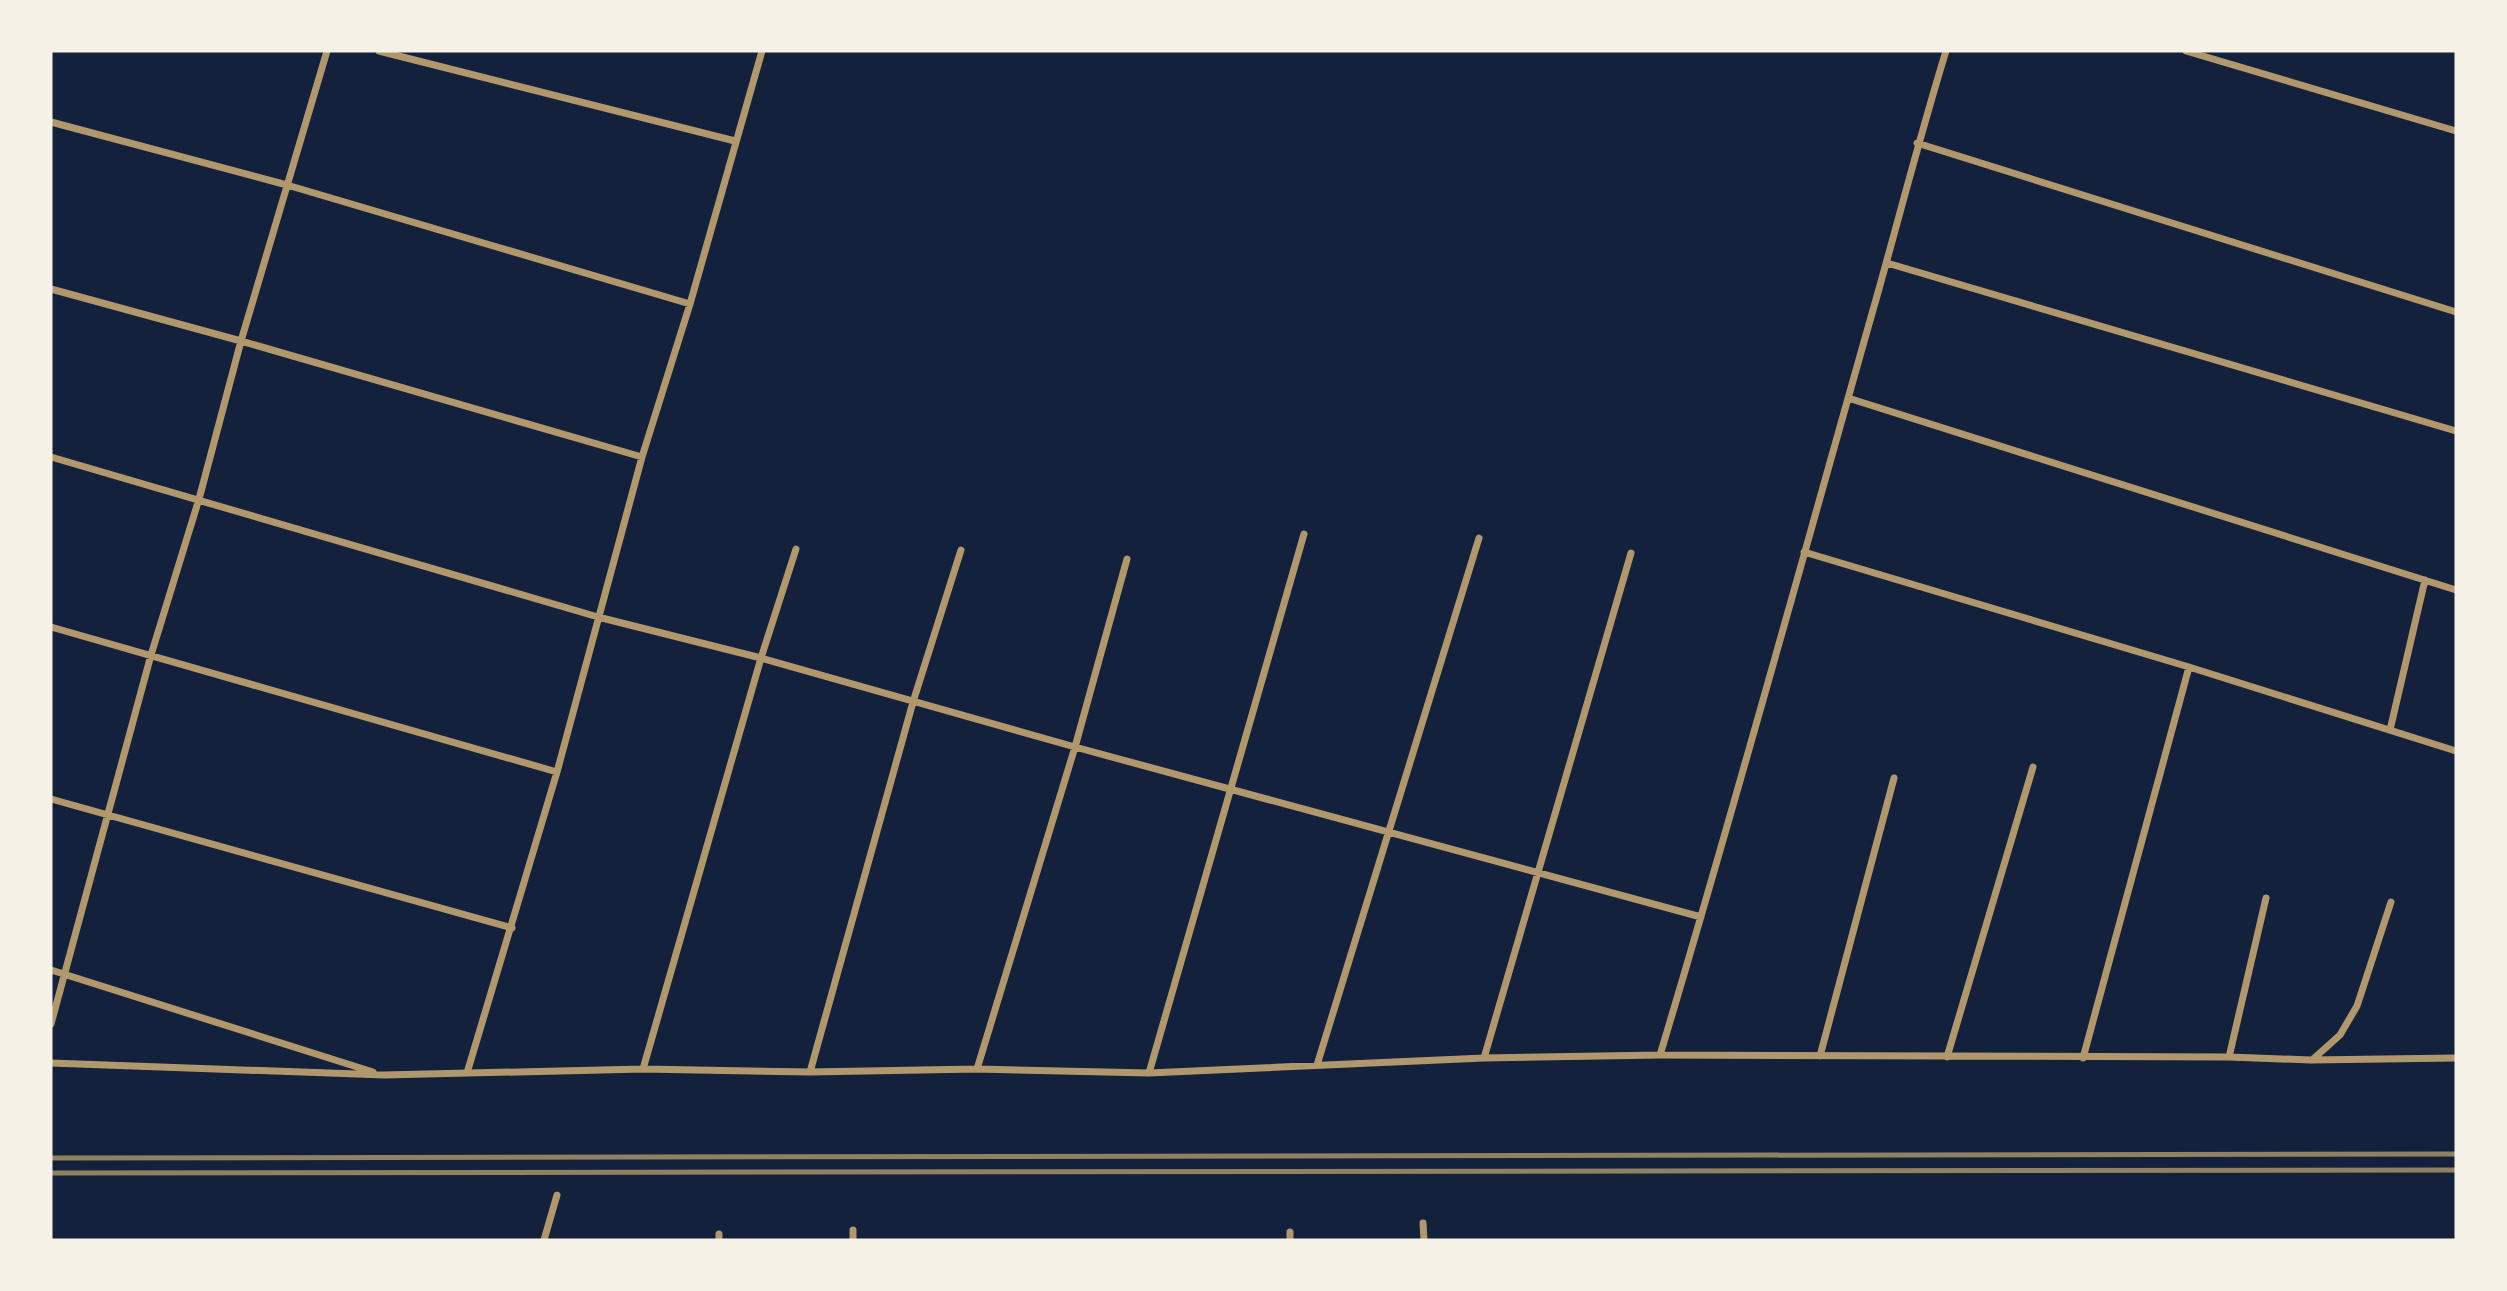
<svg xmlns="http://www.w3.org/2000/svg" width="2507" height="1291" font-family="'Fira Sans Condensed',sans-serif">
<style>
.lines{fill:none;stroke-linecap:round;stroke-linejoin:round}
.minor{stroke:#b1986c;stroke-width:7}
.rail{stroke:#918062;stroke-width:5}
</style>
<rect width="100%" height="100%" fill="#14213d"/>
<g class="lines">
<path class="minor" d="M379,51L735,141
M2186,51L2456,131
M51,122L287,185L690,304
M1917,143L2456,312
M1887,263L2456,431
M51,289L241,341L642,457
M1848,398L2456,590
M51,457L598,617L761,658L1075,747L1701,917
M1804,552L2189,667L2456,751
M51,627L557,772
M2390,730L2425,580
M51,799L512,928
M51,970L373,1072
M51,1024L151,655L199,499L241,341L327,51
M1660,1055C1736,803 1805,549 1877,296C1900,214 1921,132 1946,51
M1820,1056L1894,778
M1947,1057L2033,767
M2229,1057L2266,898
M1484,1058L1631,553
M2083,1058L2189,667
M2312,1060L2340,1035L2357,1006L2391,902
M51,1063L384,1075L643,1069L810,1072L977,1069L1149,1073L1484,1058L1660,1055L2229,1057L2311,1060L2456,1058
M1317,1065L1479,538
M643,1069L761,658L796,549
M977,1069L1075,747L1127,559
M810,1072L913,702L961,550
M467,1073L557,772L642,457L690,304L762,51
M1149,1073L1304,534
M1423,1223L1424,1240
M853,1230V1240
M719,1234V1240
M544,1240L557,1195
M1290,1240V1232"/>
<path class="rail" d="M51,1158L2456,1154
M51,1173L2456,1170"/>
</g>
<rect width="2507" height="1291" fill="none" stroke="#f6f1e7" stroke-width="105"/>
</svg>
